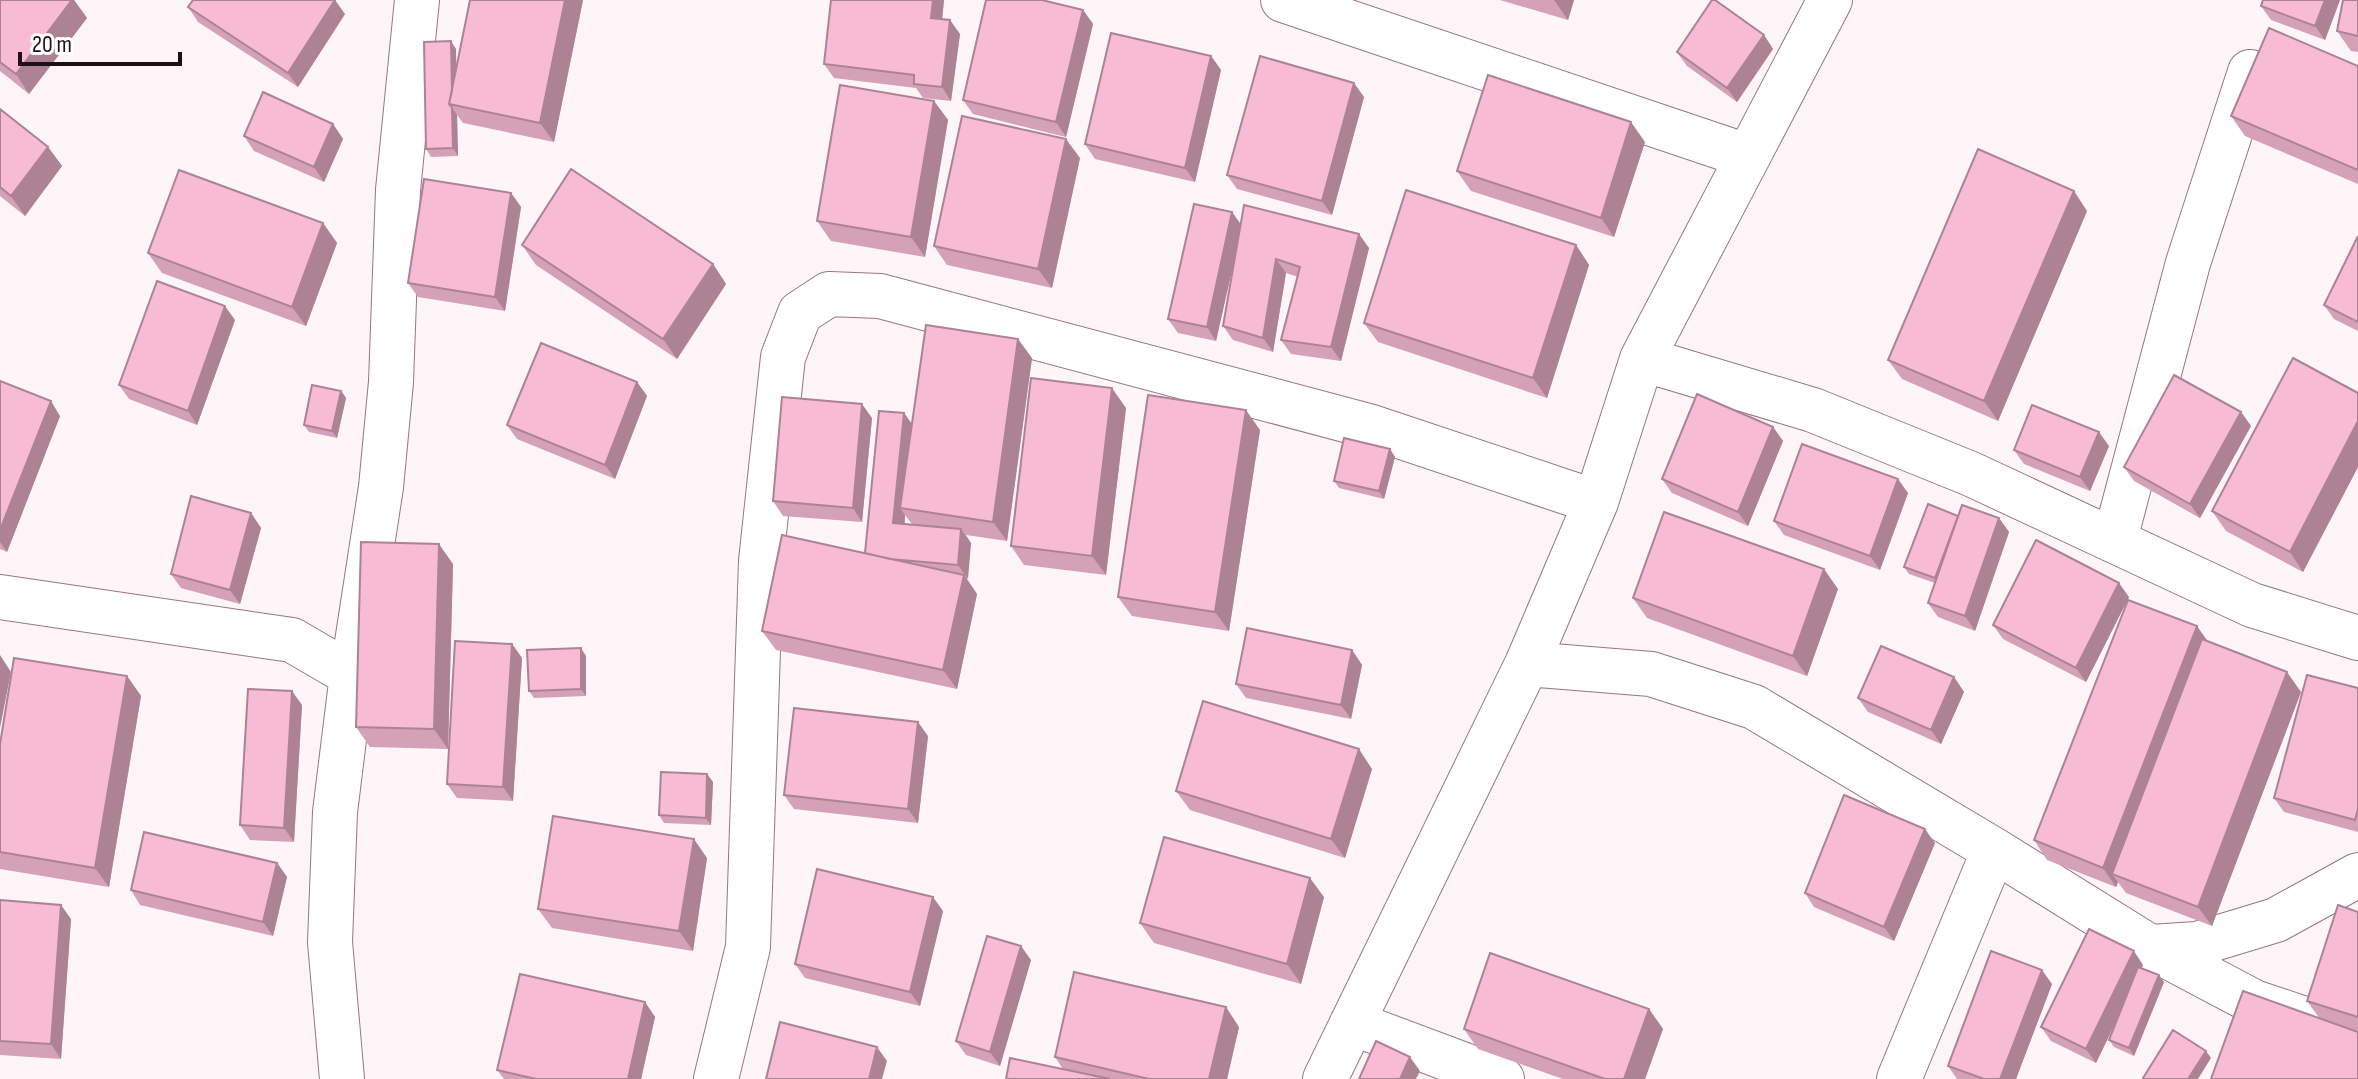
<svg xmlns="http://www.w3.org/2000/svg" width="2358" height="1079" font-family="'Sofia Sans Condensed',sans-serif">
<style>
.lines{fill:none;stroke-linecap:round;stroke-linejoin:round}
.minor-casing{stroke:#987583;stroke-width:46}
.minor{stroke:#fff;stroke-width:44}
.wall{fill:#d4a1b6;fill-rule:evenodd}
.shaded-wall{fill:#ad8394}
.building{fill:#f7bbd4;stroke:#ad8394;stroke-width:2}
</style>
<rect width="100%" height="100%" fill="#fdf5f8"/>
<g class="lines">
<defs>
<path id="minor" d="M1283,0L1747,156
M1642,359L1813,410L1971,474L2252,605L2358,638
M2115,539L2188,263L2250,72
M0,597L292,640L352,675
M1527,664L1651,674L1754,707L1994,850L2150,947L2254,1002L2358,1037
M2150,947L2197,944L2276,920L2358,875
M1352,1023L1502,1079
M342,1079L330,942L335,812L352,675L381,487L391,382L398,190L417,0
M716,1079L748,947L761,561L783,357L800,313L829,294L880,296L1372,427L1596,502
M1325,1079L1527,664L1596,502L1642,359L1830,0
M1899,1079L1994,850"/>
</defs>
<use href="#minor" class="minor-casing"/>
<use href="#minor" class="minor"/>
</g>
<path class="wall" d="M0,0H74L87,18L29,94L0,71Z
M470,0H583L554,142L463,123L457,115L458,156L431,157L426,149L456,49V68Z
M831,0H944L942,19L960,34L951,101L923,98L916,88L834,78L824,64Z
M1500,0H1574L1568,20Z
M2263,0H2340L2325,40L2271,20L2261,6Z
M2358,0V52L2351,51L2337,31Z
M188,7L345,14L298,87L198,22Z
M1083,10L1093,24L1066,137L973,114L963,100Z
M1764,35L1773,49L1737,102L1687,66L1677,52Z
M1211,56L1221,70L1195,182L1095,159L1085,144Z
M2358,66V184L2245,136L2231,116Z
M1364,97L1332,215L1237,189L1227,175Z
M934,101L948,120L925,257L831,241L817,221Z
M0,109L48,147L62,166L25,216L0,196Z
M333,124L343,139L324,182L254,151L244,136Z
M1645,142L1614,237L1471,191L1457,171Z
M1080,158L1052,288L947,265L934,246Z
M511,193L521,207L505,311L418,297L408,283Z
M2087,211L1998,421L1902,379L1888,360Z
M1232,212L1240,224L1369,248L1341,361L1291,354L1281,340L1298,277L1286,273L1273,352L1233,340L1223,326L1234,261L1216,341L1178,333L1168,319Z
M323,223L337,243L306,326L162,273L148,253Z
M2358,236V331L2334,319L2324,305Z
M522,245L713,264L726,284L677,359L536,265Z
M1576,245L1589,265L1547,398L1378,342L1364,323Z
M235,320L197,425L129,399L119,385Z
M1032,358L1007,541L966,535L971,543L967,579L977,594L957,689L776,650L762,631L865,553L904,413L912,424ZM905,515L912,524H905Z
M0,381L60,416L7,552L0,549Z
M637,382L647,396L615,479L517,439L507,425Z
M341,391L346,398L337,438L309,432L304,425Z
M2358,393V467L2303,572L2226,531L2212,511Z
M1126,408L1106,575L1024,565L1011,546Z
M2241,412L2251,426L2200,518L2134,481L2124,467Z
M872,418L862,522L783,516L773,501Z
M1773,427L1783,441L1748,526L1672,493L1662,479Z
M1260,430L1229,631L1132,616L1118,597Z
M2109,446L2090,491L2024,464L2014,450Z
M1390,449L1395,457L1384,499L1339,488L1334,481Z
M1908,493L1880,570L1784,535L1774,521Z
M251,513L261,528L240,604L181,588L171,574Z
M1958,516L1999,518L2009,532L1975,631L1938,617L1928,603L1935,583L1909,574L1904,567Z
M453,564L448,749L370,747L356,727Z
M1838,589L1807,676L1647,618L1633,598Z
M2129,597L2086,682L2003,639L1993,625Z
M512,644L522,658L513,801L457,798L447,784Z
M1352,650L1362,665L1351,719L1246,698L1236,684Z
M586,656V696L534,698L529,691Z
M127,676L141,696L109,887L0,869V744Z
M1954,677L1964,692L1941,744L1868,712L1858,698Z
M2358,688V832L2284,812L2274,798Z
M2301,692L2212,926L2126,893L2118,882L2116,887L2047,860L2034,840Z
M302,705L294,842L250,840L240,825Z
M928,736L918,823L794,809L784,795Z
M1372,769L1345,858L1190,810L1176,791Z
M707,774L713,782L711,825L664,823L659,815Z
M1935,843L1894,941L1814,907L1805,893Z
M707,858L693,951L552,928L538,909Z
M277,863L287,877L273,936L140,905L131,890Z
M1324,897L1301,984L1154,943L1140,923Z
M0,900L71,919L61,1059L0,1055Z
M943,911L920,1006L805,978L795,964Z
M2358,912V1032L2320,1019L2307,1001Z
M1031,960L1000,1066L966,1055L956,1041Z
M2143,965L2142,968L2164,982L2134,1056L2114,1047L2109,1040L2120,1014L2096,1063L2051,1041L2041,1027Z
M2052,984L2016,1079H1957L1948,1066Z
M645,1002L655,1017L641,1079H504L497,1070Z
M1649,1009L1663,1029L1645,1079H1563L1478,1049L1464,1029Z
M1239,1027L1227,1079H1006L1063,1069L1055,1057Z"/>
<path class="shaded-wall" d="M72,0H74L87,18L29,94L16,74Z
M335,0L345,14L298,87L288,73Z
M565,0H583L554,142L540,123Z
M933,0H944L941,32L931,18Z
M1554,0H1574L1568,20Z
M2325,0H2340L2325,40L2315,26Z
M1083,10L1093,24L1066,137L1056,122Z
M950,20L960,34L951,101L942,87Z
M1764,35L1773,49L1737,102L1727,88Z
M451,41L456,49L457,105L452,104Z
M1211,56L1221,70L1195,182L1185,168Z
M1354,83L1364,97L1332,215L1322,201Z
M934,101L948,120L925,257L911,237Z
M452,108L457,115L458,156L453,148Z
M1631,122L1645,142L1614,237L1601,218Z
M333,124L343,139L324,182L314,167Z
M1066,139L1080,158L1052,288L1038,269Z
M48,147L62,166L25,216L11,196Z
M2074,191L2087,211L1998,421L1984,401Z
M511,193L521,207L505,311L495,297Z
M1232,212L1242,226L1216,341L1207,327Z
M323,223L337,243L306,326L292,307Z
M1359,234L1369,248L1341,361L1331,347Z
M1576,245L1589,265L1547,398L1533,378Z
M1276,259L1286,273L1273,352L1263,338Z
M713,264L726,284L677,359L663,339Z
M225,306L235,320L197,425L188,411Z
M1018,339L1032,358L1007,541L993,522Z
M637,382L647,396L615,479L605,465Z
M1112,388L1126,408L1106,575L1092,556Z
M341,391L346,398L337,438L332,431Z
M51,401L60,416L7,552L0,542V530Z
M862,404L872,418L862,522L853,508Z
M1246,410L1260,430L1229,631L1215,612Z
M2241,412L2251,426L2200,518L2190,504Z
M904,413L914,427L900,508L905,515L903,537L893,523Z
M2358,421V467L2303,572L2290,552Z
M1773,427L1783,441L1748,526L1738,512Z
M2099,432L2109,446L2090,491L2080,477Z
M1390,449L1395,457L1384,499L1379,491Z
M1898,479L1908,493L1880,570L1870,556Z
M251,513L261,528L240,604L230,590Z
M1958,516L1940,585L1935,578Z
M1999,518L2009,532L1975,631L1965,616Z
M961,529L971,543L968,579L958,565Z
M439,544L453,564L448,749L434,729Z
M1824,569L1838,589L1807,676L1793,656Z
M964,575L977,594L957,689L943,670Z
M2119,583L2129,597L2086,682L2076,668Z
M2197,626L2211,646L2112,874L2118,882L2116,887L2103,868Z
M512,644L522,658L513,801L503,787Z
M581,648L586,656V696L581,689Z
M1352,650L1362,665L1351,719L1341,705Z
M0,655L11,672L0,728Z
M2287,672L2301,692L2212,926L2198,907Z
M127,676L141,696L109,887L95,868Z
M1954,677L1964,692L1941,744L1931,730Z
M292,691L302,705L294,842L284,828Z
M918,722L928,736L918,823L908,809Z
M1359,749L1372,769L1345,858L1331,839Z
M707,774L713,782L711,825L706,818Z
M1925,829L1935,843L1894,941L1884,927Z
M694,839L707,858L693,951L679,931Z
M277,863L287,877L273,936L263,922Z
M1310,878L1324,897L1301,984L1287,964Z
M933,897L943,911L920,1006L910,992Z
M61,905L71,919L61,1059L51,1044Z
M1021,946L1031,960L1000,1066L990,1052Z
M2134,951L2143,965L2096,1063L2086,1049Z
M2042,970L2052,984L2016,1079H2000Z
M2159,975L2164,982L2134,1056L2129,1048Z
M645,1002L655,1017L641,1079H628Z
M1226,1007L1239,1027L1227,1079H1209Z
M1649,1009L1663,1029L1645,1079H1624Z
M877,1047L887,1061L882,1079H869Z
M2206,1051L2211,1058L2198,1079H2188Z
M1410,1057L1420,1071L1416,1079H1400Z"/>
<path class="building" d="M0,0H72L16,74L0,62Z
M193,0H335L288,73L188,7Z
M470,0H565L540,123L449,104Z
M831,0H933L931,18L950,20L942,87L914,84V75L824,64Z
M986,0H1042L1083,10L1056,122L963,100Z
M1712,0H1715L1764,35L1727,88L1677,52Z
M2263,0H2325L2315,26L2261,6Z
M2343,0H2358V36L2337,31Z
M2269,28L2358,66V170L2231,116Z
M1111,33L1211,56L1185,168L1085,144Z
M451,41L452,91L449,104L452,108L453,148L426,149L424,42Z
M1260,56L1354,83L1322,201L1227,175Z
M1488,75L1631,122L1601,218L1457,171Z
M840,85L934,101L911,237L817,221Z
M263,92L333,124L314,167L244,136Z
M0,109L48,147L11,196L0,187Z
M962,116L1066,139L1038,269L934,246Z
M1978,149L2074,191L1984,401L1888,360Z
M571,169L713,264L663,339L522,245Z
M179,170L323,223L292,307L148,253Z
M424,179L511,193L495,297L408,283Z
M1406,190L1576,245L1533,378L1364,323Z
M1194,204L1232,212L1207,327L1168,319Z
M1244,205L1359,234L1331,347L1281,340L1300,267L1276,259L1263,338L1223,326Z
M2358,236V322L2324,305Z
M157,281L225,306L188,411L119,385Z
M926,325L1018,339L993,522L900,508Z
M541,343L637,382L605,465L507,425Z
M2293,358L2358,393V421L2290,552L2212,511Z
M2174,375L2241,412L2190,504L2124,467Z
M1031,378L1112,388L1092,556L1011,546Z
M0,381L51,401L0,530Z
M312,385L341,391L332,431L304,425Z
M1697,394L1773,427L1738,512L1662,479Z
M1148,395L1246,410L1215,612L1118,597Z
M782,397L862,404L853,508L773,501Z
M2032,405L2099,432L2080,477L2014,450Z
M879,411L904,413L893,523L961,529L958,565L890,559L865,553Z
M1344,438L1390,449L1379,491L1334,481Z
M1802,444L1898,479L1870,556L1774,521Z
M191,496L251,513L230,590L171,574Z
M1928,504L1958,516L1935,578L1904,567Z
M1962,505L1999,518L1965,616L1928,603Z
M1664,512L1824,569L1793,656L1633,598Z
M782,535L964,575L943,670L762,631Z
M2036,540L2119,583L2076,668L1993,625Z
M361,542L439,544L434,729L356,727Z
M2128,600L2197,626L2103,868L2034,840Z
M1247,628L1352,650L1341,705L1236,684Z
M2202,639L2287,672L2198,907L2112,874Z
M455,641L512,644L503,787L447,784Z
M1881,646L1954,677L1931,730L1858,698Z
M581,648V689L529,691L527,650Z
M14,658L127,676L95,868L0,852V744Z
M2307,675L2358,688V809L2355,820L2274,798Z
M248,689L292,691L284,828L240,825Z
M1203,701L1359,749L1331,839L1176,791Z
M794,708L918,722L908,809L784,795Z
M661,772L707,774L706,818L659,815Z
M1844,795L1925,829L1884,927L1805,893Z
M553,816L694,839L679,931L538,909Z
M144,832L277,863L263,922L131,890Z
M1164,837L1310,878L1287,964L1140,923Z
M817,869L933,897L910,992L795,964Z
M0,900L61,905L51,1044L0,1041Z
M2338,905L2358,912V1017L2307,1001Z
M2089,929L2134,951L2086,1049L2041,1027Z
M987,936L1021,946L990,1052L956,1041Z
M1991,951L2042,970L2000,1079H1984L1948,1066Z
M1490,953L1649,1009L1624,1079H1605L1464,1029Z
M2138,967L2159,975L2129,1048L2109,1040Z
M1074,972L1226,1007L1209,1079H1149L1055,1057Z
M520,974L645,1002L628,1079H536L497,1070Z
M2243,991L2358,1032V1079H2211Z
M780,1022L877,1047L869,1079H766Z
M2173,1030L2206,1051L2188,1079H2144L2143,1078Z
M1376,1041L1410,1057L1400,1079H1359Z
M1010,1058L1110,1079H1006Z"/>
<path d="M20 52v12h160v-12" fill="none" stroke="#1e1116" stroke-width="4"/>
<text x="32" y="52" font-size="24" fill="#1e1116" stroke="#ffffff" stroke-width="6" paint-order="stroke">20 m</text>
</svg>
